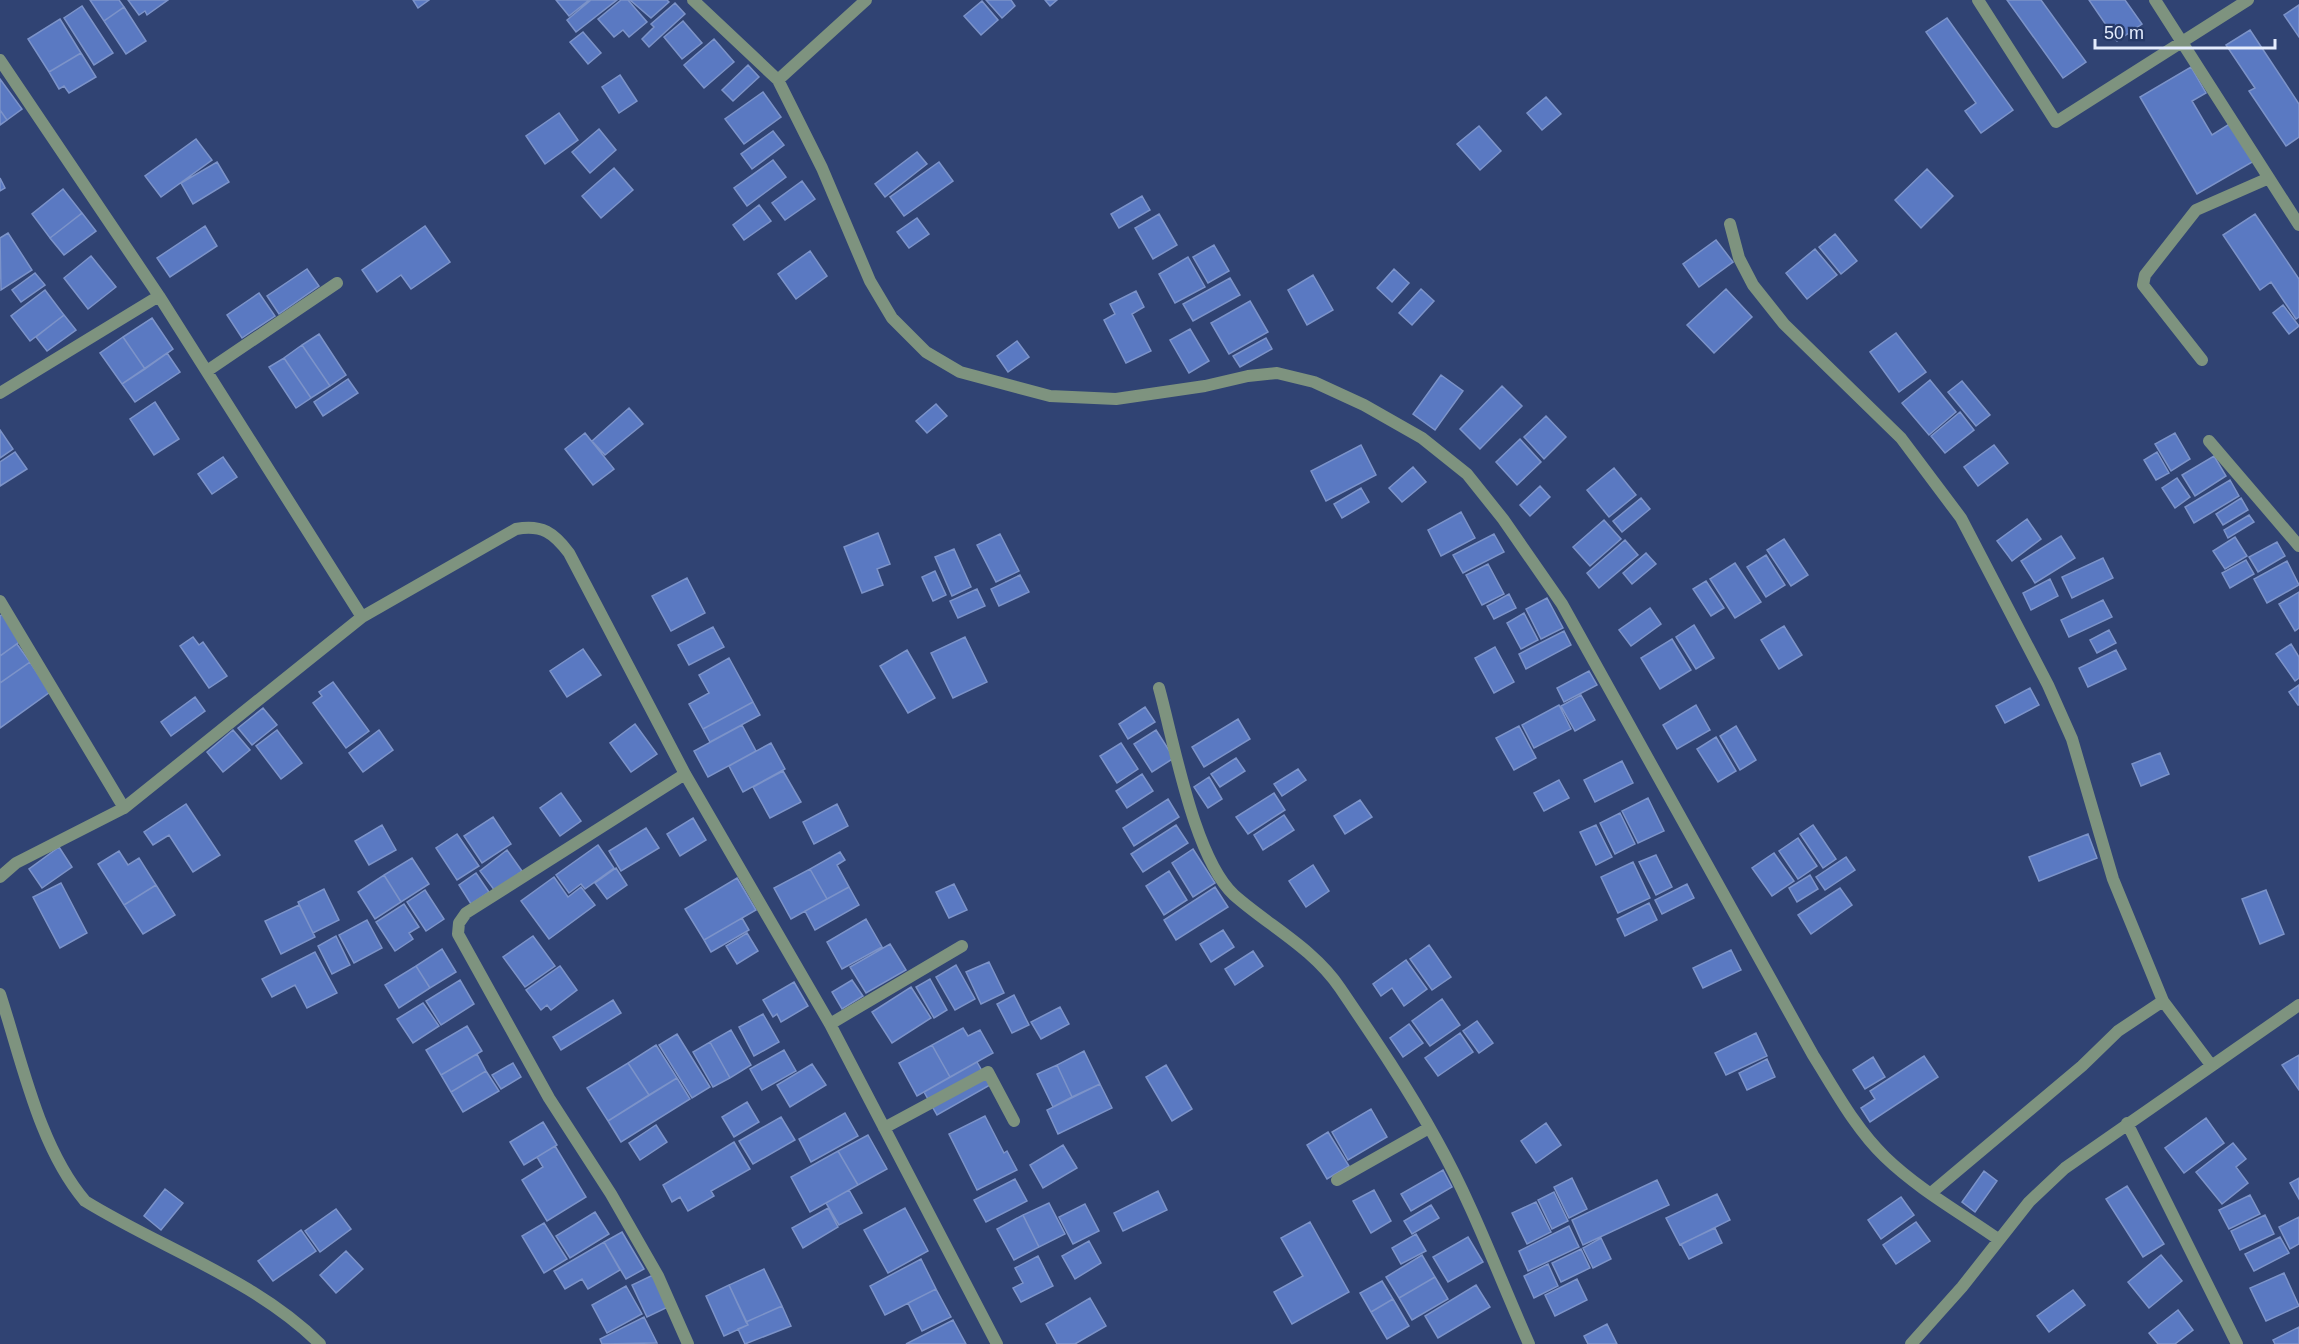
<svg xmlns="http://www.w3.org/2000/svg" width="2299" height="1344" font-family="Helvetica,sans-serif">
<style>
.building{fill:#5a79c2;stroke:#7c93c9;stroke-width:1.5}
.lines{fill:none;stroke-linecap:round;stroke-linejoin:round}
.street{stroke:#7e937f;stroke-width:12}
</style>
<rect width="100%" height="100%" fill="#304373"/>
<path class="building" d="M90,0H119L124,7L104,21Z
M128,0H168L147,15L145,11L139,15Z
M413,0H429L418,8Z
M556,0H589L569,16Z
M591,0H617L576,32L567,20Z
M621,0H628L647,22L629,37L623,30L614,37L598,19Z
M630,0H667L669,2L651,18Z
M986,0H1011L1015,6L1002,18Z
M1045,0H1057L1050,6Z
M2007,0H2041L2086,62L2063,78Z
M2089,0H2125L2142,24L2117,41Z
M982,1L998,20L981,35L964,16Z
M675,3L685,14L649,47L642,39L654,27L651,24Z
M2299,5V37L2284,15Z
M82,6L113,53L94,65L64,18Z
M124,7L146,41L126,54L104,21Z
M1947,18L2013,110L1981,133L1965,111L1976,103L1926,32Z
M60,19L81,53L49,72L28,39Z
M683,21L702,43L682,59L664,37Z
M2250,30L2299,104V137L2286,146L2249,91L2255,88L2226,45Z
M583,32L601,53L588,64L570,42Z
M714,39L734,62L704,88L684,65Z
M81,53L96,77L69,93L64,86L59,89L49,72Z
M748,65L759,77L733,101L722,90Z
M2191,67L2206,93L2192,101L2212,135L2231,123L2254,161L2197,194L2140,97Z
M620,75L637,101L619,113L602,87Z
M0,79L22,109L7,120L0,110Z
M763,92L781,117L744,144L725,119Z
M1546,97L1561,114L1542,130L1527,113Z
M0,110L7,120L0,125Z
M559,113L578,140L545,164L526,136Z
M1479,126L1501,151L1480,170L1457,144Z
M599,129L616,150L590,173L572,152Z
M773,131L784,145L752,169L741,154Z
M196,139L212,160L161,197L145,176Z
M917,152L927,164L885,197L875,184Z
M773,160L786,177L747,206L734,188Z
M217,162L229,182L193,204L181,183Z
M939,162L953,181L904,216L890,197Z
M614,168L633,190L601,218L582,196Z
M1927,169L1953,196L1921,228L1895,200Z
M0,178L5,188L0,191Z
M802,181L815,199L785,220L772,203Z
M63,189L82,213L50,238L32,214Z
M1142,196L1150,210L1119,228L1111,214Z
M759,205L771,221L744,240L733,225Z
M82,213L96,231L64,255L50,238Z
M1159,214L1177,245L1153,259L1135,228Z
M2255,214L2299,279V317L2296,319L2271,282L2260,290L2223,235Z
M917,218L929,234L909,248L897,232Z
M205,226L217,246L170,277L157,258Z
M425,226L450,262L411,289L401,275L377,292L362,270Z
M8,233L32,270L1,290L0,238Z
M1835,234L1857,261L1841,274L1819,247Z
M1716,240L1733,262L1699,287L1683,264Z
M1214,245L1229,271L1208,283L1193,257Z
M1815,249L1837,275L1807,299L1786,273Z
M810,251L827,276L796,299L778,274Z
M91,256L116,287L88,309L64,278Z
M1188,257L1205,287L1175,303L1159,274Z
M307,269L319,286L279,314L267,296Z
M1394,269L1409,283L1392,302L1377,288Z
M35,273L45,285L21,302L12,290Z
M1313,275L1333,310L1307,325L1288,290Z
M1230,278L1240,295L1193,321L1183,304Z
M1421,289L1434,301L1412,325L1399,313Z
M1726,289L1752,317L1714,353L1687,325Z
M45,290L64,315L30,341L11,316Z
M1136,291L1144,307L1132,314L1151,351L1126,363L1104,320L1115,314L1110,304Z
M259,293L275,316L242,338L227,315Z
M1250,301L1268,332L1229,354L1211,323Z
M2283,305L2299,326L2289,334L2273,313Z
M64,315L76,330L47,351L36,337Z
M152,318L173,349L145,369L123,337Z
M1190,329L1209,361L1189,373L1170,340Z
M1896,333L1926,372L1899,392L1870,352Z
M319,334L346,375L330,386L302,345Z
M123,337L145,369L122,384L100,353Z
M1266,338L1272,349L1240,367L1233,356Z
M1017,341L1029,357L1008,372L997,356Z
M302,345L330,386L311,398L284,358Z
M167,353L180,372L135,402L122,384Z
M284,358L311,398L296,408L269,367Z
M1441,375L1463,391L1435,430L1413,414Z
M348,379L358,393L323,416L314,402Z
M1930,380L1956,412L1929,435L1902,403Z
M1962,381L1990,415L1976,426L1948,392Z
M1502,386L1522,406L1480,449L1460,429Z
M155,402L179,439L154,455L130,419Z
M936,404L947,416L927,433L916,421Z
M629,408L643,424L605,455L592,441Z
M1960,412L1974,430L1945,453L1931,436Z
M1546,416L1566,437L1544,459L1524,437Z
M0,430L13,449L0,458Z
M585,433L614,469L593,485L565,449Z
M2175,433L2190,459L2171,471L2155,444Z
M1520,439L1541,462L1517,485L1496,462Z
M1361,445L1376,475L1326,501L1311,471Z
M1994,445L2008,463L1978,486L1964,467Z
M15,452L27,469L0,486V462Z
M2157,452L2169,473L2156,480L2144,460Z
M2214,456L2226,476L2195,496L2182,475Z
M223,457L237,477L212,494L198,474Z
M1413,467L1426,482L1402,502L1389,488Z
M1614,468L1636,495L1609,517L1587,490Z
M2177,478L2190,497L2175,508L2162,488Z
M2230,480L2239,496L2194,523L2185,507Z
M1540,486L1550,497L1530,516L1520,505Z
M1361,488L1369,502L1342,518L1334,504Z
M1641,498L1650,509L1622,532L1613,521Z
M2241,498L2248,510L2223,525L2216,514Z
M1461,512L1475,538L1441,556L1428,530Z
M2249,515L2254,522L2228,538L2224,530Z
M2027,519L2041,539L2012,561L1997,541Z
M1604,520L1621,539L1590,566L1573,547Z
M878,533L890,564L877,569L883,585L862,593L844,547Z
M1000,534L1019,571L996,582L977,545Z
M1494,534L1504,552L1463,573L1453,555Z
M2061,536L2075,558L2035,583L2021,561Z
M2235,537L2247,556L2225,569L2213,551Z
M1784,539L1808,575L1791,586L1767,550Z
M1625,540L1638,555L1599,588L1587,573Z
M2277,542L2285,556L2258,572L2249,557Z
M954,549L971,587L952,596L935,557Z
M1646,553L1656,564L1632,584L1623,573Z
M1766,555L1785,585L1766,597L1747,567Z
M2103,558L2113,578L2072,598L2062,577Z
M2246,560L2254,574L2230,588L2222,573Z
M2287,561L2299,585L2267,603L2254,579Z
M1735,563L1761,602L1735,618L1710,579Z
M1488,564L1504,594L1482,605L1466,575Z
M935,571L946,595L933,601L922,577Z
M1020,575L1029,592L999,606L991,589Z
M687,578L705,613L671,631L652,596Z
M2050,579L2058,596L2031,610L2023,593Z
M1706,581L1724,608L1711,616L1693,589Z
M977,589L985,606L958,618L950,601Z
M2299,592V628L2295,631L2279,604Z
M1509,594L1516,608L1494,619L1487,606Z
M1547,598L1563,628L1541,639L1526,609Z
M2103,600L2112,617L2069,637L2061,620Z
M1650,608L1661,624L1631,646L1619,630Z
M1524,613L1538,640L1521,649L1507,623Z
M3,614L22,640L0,656V616Z
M1694,625L1714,658L1696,669L1676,637Z
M1784,626L1802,655L1779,669L1761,640Z
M713,627L724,647L689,665L678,645Z
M2109,630L2116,643L2097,653L2090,640Z
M1564,631L1571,645L1526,669L1519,654Z
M193,637L199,645L203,642L227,676L209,688L180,646Z
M965,637L987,682L953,698L931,653Z
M1672,639L1691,670L1660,689L1641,658Z
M17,644L30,662L0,683V656Z
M2291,644L2299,657V678L2295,681L2276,654Z
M1495,647L1514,682L1494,693L1475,658Z
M583,649L601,675L567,697L550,671Z
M907,650L935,698L908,713L880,666Z
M2116,650L2126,669L2088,687L2079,668Z
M729,658L753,702L703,729L689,704L709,693L699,675Z
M30,662L50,692L0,728V683Z
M1589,671L1597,685L1564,702L1557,688Z
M333,682L369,731L346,748L313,703L322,696L319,692Z
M2299,685V705H2298L2289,692Z
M2030,688L2039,705L2005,723L1996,706Z
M1581,695L1595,720L1575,731L1561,706Z
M195,697L205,711L171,736L161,722Z
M753,702L760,715L710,742L703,729Z
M1559,705L1571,729L1534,748L1522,725Z
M1696,705L1710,730L1677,749L1663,725Z
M1145,707L1155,722L1128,739L1119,724Z
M263,708L277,725L252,745L238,728Z
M1238,719L1250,739L1204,767L1192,747Z
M635,724L657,754L631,772L610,743Z
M742,725L756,751L708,777L694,751Z
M1519,726L1536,758L1514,770L1496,738Z
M1736,726L1756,760L1740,770L1720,736Z
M233,730L250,750L223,772L207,752Z
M277,730L302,763L281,779L256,746Z
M379,730L393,750L363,772L349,753Z
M1156,730L1174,758L1152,772L1134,744Z
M1716,737L1736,771L1718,782L1697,749Z
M771,743L785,769L743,792L729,766Z
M1121,743L1138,769L1117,783L1100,756Z
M2160,753L2169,774L2141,786L2132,764Z
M1236,758L1245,771L1220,787L1211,774Z
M1622,761L1633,783L1595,802L1584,780Z
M1298,769L1306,780L1282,796L1274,784Z
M783,771L801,802L770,818L753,787Z
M1142,774L1153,791L1127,808L1116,791Z
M1209,777L1222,799L1208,808L1194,787Z
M1559,780L1569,798L1544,811L1534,793Z
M561,793L581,821L560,836L540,808Z
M1274,793L1285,810L1248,834L1236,817Z
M1648,798L1664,831L1638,843L1622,811Z
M1168,799L1179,817L1134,846L1123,828Z
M1360,800L1372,817L1345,834L1334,816Z
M186,804L220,855L193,872L169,835L153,845L144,832Z
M837,804L848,826L814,844L803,822Z
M1620,813L1635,844L1615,854L1600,823Z
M1284,815L1294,830L1263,850L1254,835Z
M493,817L511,844L482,863L464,836Z
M693,818L706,840L680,856L667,834Z
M382,825L396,850L369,865L355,841Z
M1176,825L1188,843L1143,872L1131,854Z
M1596,825L1612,857L1596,865L1580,832Z
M1813,825L1836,859L1823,868L1800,834Z
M646,828L659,848L621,871L609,851Z
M457,834L479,866L457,880L436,848Z
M2088,834L2097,858L2039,881L2029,857Z
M1798,838L1817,866L1798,879L1779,851Z
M598,845L614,868L585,889L581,884L569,893L556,875Z
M59,847L72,867L42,888L29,869Z
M1193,849L1215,883L1193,897L1172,863Z
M507,850L522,871L495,891L480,871Z
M119,851L128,865L139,858L156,885L124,905L98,864Z
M840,852L845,860L837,865L849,887L827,899L810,869Z
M1774,853L1794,881L1772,896L1752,868Z
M1656,855L1672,887L1656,895L1639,862Z
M1846,857L1855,870L1825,890L1816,877Z
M412,858L429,884L401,902L384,875Z
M1633,862L1650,898L1618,913L1601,877Z
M1313,865L1329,891L1306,907L1289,881Z
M616,868L627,885L607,899L595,883Z
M810,869L827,899L791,919L774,888Z
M1169,871L1187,900L1164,915L1146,886Z
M476,873L489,892L471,904L459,885Z
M384,875L401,902L375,919L358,892Z
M1810,875L1818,889L1797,902L1789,888Z
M554,877L568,897L581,887L595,905L549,939L521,901Z
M737,878L756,910L704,940L685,909Z
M61,883L87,933L60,948L33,897Z
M954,884L967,910L949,918L936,892Z
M1687,884L1694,898L1662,914L1655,900Z
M156,885L175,915L143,934L124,905Z
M849,887L859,905L815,930L805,911Z
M1215,887L1228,907L1176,940L1164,920Z
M1840,888L1852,905L1811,934L1798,915Z
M324,889L339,920L313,933L298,902Z
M425,890L444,919L426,931L407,902Z
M2266,890L2284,934L2260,944L2242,899Z
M1649,903L1657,920L1625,936L1617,919Z
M404,904L419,927L409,933L413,939L395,951L376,922Z
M299,905L315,937L281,954L265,921Z
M742,918L749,930L711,952L704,940Z
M866,919L882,947L842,969L827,942Z
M367,920L382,948L354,963L339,935Z
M1223,930L1234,947L1211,962L1200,944Z
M747,933L758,951L737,964L726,946Z
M336,936L350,965L332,974L318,946Z
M533,936L555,966L525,987L503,957Z
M890,944L906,970L866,993L850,967Z
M1429,945L1451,977L1432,990L1410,959Z
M442,949L456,972L430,988L416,966Z
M1731,950L1741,970L1703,988L1693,968Z
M1253,951L1263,966L1235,985L1225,969Z
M315,952L337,993L307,1008L295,985L272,997L262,979Z
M1406,960L1427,989L1404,1006L1392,988L1381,996L1373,984Z
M989,962L1004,993L981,1004L966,972Z
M956,965L975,999L955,1010L936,977Z
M416,966L430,988L399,1008L385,985Z
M560,966L577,990L551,1010L547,1005L541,1010L526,990Z
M930,979L947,1010L934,1018L916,987Z
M460,980L474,1004L441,1025L426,1001Z
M852,980L863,996L842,1009L832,992Z
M794,982L808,1006L781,1022L777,1014L773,1017L763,1000Z
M911,987L931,1018L892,1043L872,1012Z
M1014,995L1029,1025L1012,1033L997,1004Z
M1442,999L1460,1025L1430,1046L1412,1021Z
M613,1000L621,1013L561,1050L553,1037Z
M423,1003L439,1026L413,1043L397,1019Z
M1060,1007L1069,1024L1041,1039L1031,1022Z
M763,1014L779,1042L754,1056L739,1027Z
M1477,1021L1493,1043L1479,1053L1463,1031Z
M1409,1024L1423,1043L1403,1057L1390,1038Z
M467,1026L482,1051L441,1075L426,1050Z
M963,1028L968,1036L980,1030L993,1053L950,1077L932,1045Z
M731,1030L751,1065L730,1078L710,1042Z
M1460,1033L1473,1052L1438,1076L1425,1058Z
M1756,1033L1767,1056L1726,1075L1715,1053Z
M677,1034L710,1087L692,1098L659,1045Z
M710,1042L730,1078L713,1087L693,1052Z
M656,1045L677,1078L649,1095L628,1063Z
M932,1045L950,1077L917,1096L899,1063Z
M784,1050L796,1071L762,1090L750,1069Z
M1084,1051L1100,1084L1072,1097L1057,1065Z
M477,1054L486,1071L451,1092L441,1075Z
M2299,1055V1090L2282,1065Z
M1924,1056L1938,1077L1870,1122L1861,1108L1875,1099L1870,1091Z
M1873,1057L1885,1077L1865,1089L1853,1070Z
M1767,1059L1775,1077L1747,1090L1739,1073Z
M977,1062L990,1085L937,1115L924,1092Z
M513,1063L521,1077L501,1089L492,1075Z
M628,1063L649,1095L608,1121L587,1088Z
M812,1064L826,1085L790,1107L777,1085Z
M1057,1065L1072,1097L1053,1107L1037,1074Z
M1166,1065L1192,1109L1172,1121L1146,1077Z
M486,1071L499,1091L463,1112L451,1092Z
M677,1078L690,1099L621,1142L608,1121Z
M1100,1084L1112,1108L1058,1134L1047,1110Z
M747,1102L759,1122L734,1137L722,1117Z
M1371,1109L1387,1137L1348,1160L1332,1132Z
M845,1113L858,1136L811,1162L799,1139Z
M985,1116L1004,1153L1007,1151L1017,1170L977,1190L949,1134Z
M781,1117L795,1140L753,1164L739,1141Z
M2206,1118L2224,1143L2184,1173L2165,1148Z
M543,1122L557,1145L524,1165L510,1142Z
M1546,1123L1561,1145L1536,1163L1521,1141Z
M656,1125L667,1142L640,1160L629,1143Z
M1328,1132L1349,1166L1327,1179L1307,1145Z
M868,1135L887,1169L858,1185L838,1151Z
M734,1142L750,1169L711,1191L714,1196L688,1211L680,1197L672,1202L663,1185Z
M2233,1143L2246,1159L2236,1167L2248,1183L2222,1204L2196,1172Z
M1063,1145L1077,1168L1043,1188L1030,1165Z
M555,1146L586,1197L547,1221L522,1180L543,1167L537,1157Z
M838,1151L858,1185L810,1212L791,1177Z
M1443,1170L1452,1187L1411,1211L1401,1194Z
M1984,1171L1997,1181L1975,1212L1962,1202Z
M1572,1178L1587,1209L1569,1218L1554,1187Z
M2299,1178V1199L2290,1183Z
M1015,1179L1027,1201L986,1222L974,1200Z
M1657,1180L1669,1205L1583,1245L1572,1220Z
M2127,1186L2164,1244L2143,1257L2106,1199Z
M165,1189L183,1203L161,1230L144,1216Z
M849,1190L862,1213L839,1225L826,1203Z
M1374,1190L1391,1221L1371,1233L1353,1201Z
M1158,1191L1167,1210L1123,1231L1114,1213Z
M1554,1192L1568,1221L1552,1229L1538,1200Z
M1717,1194L1730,1220L1680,1245L1666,1218Z
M2250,1195L2260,1214L2229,1229L2219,1210Z
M1901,1197L1914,1215L1881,1239L1868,1220Z
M1536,1202L1551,1232L1527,1244L1512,1213Z
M1049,1203L1065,1234L1039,1247L1023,1215Z
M1085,1204L1099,1231L1073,1244L1059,1217Z
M1431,1205L1439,1218L1412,1234L1404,1221Z
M828,1208L838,1227L803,1248L792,1228Z
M905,1208L928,1251L888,1273L864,1230Z
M336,1209L351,1229L320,1252L305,1231Z
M595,1212L609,1234L570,1258L556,1236Z
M1023,1215L1039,1247L1014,1260L997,1229Z
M2265,1215L2274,1234L2240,1250L2231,1231Z
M2299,1217V1244L2290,1249L2279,1227Z
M1310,1222L1349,1292L1292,1324L1274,1292L1303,1276L1281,1238Z
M1916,1222L1930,1241L1896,1264L1883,1245Z
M544,1223L567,1259L544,1273L522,1236Z
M1569,1226L1579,1247L1528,1271L1519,1251Z
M1715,1228L1722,1243L1689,1259L1681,1244Z
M301,1230L316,1251L273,1281L258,1261Z
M622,1232L644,1269L626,1279L604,1242Z
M1416,1234L1426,1251L1401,1264L1392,1248Z
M1468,1237L1483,1262L1448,1282L1433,1257Z
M2280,1237L2289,1253L2254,1271L2245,1254Z
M1601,1238L1611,1259L1593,1268L1583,1248Z
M1089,1241L1101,1263L1075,1279L1062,1256Z
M604,1242L620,1270L588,1289L582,1279L565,1289L554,1271Z
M1581,1249L1590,1268L1561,1282L1552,1263Z
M346,1251L363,1269L336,1293L320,1275Z
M1422,1255L1435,1277L1399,1298L1386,1277Z
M2161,1255L2182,1281L2149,1308L2128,1282Z
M1038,1256L1053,1286L1021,1302L1013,1288L1023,1283L1015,1268Z
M921,1259L936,1289L885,1315L870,1286Z
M1548,1264L1558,1286L1534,1298L1524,1276Z
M764,1269L782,1306L746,1322L729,1285Z
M2284,1273L2299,1306L2266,1321L2250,1288Z
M653,1275L668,1307L647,1317L632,1285Z
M1435,1277L1448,1299L1412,1320L1399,1298Z
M1577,1279L1587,1300L1555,1316L1545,1295Z
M1382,1281L1393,1299L1371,1312L1360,1293Z
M729,1285L748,1325L724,1336L706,1296Z
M1476,1285L1490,1307L1438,1338L1425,1316Z
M626,1286L642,1314L607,1333L592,1305Z
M936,1289L951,1317L922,1331L908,1303Z
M2073,1290L2085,1305L2049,1332L2037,1316Z
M1090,1298L1106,1326L1075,1344H1057L1046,1324Z
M1393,1299L1409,1326L1387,1339L1371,1312Z
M782,1306L791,1326L745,1344L738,1329L748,1325L746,1322Z
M2178,1310L2193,1330L2175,1344H2158L2149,1333Z
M644,1317L657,1343L602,1344L600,1339Z
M953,1320L966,1344H906Z
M1607,1324L1617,1344H1588L1584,1336Z
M2299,1327V1344H2275L2273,1340Z"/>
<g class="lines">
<path class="street" d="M693,0L778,80L822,168L870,281L892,318L926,352L960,372L1050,396L1116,399L1205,386L1248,376L1277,373L1314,382L1364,405L1422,438L1467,474L1503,519L1562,604L1813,1055C1835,1090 1855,1128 1885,1157C1918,1189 1961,1213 1998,1239
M1978,0L2056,122L2248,0
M2155,0L2299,225
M0,60L159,296L362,617
M778,80L866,0
M1730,224L1739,258L1753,285L1784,324L1901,438L1961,518L2048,685L2072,739L2113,879L2163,1001L2118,1031L2082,1066L1931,1193
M2202,360L2143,285L2145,275L2196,210L2269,178
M207,371L337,283
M0,393L159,296
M2209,441L2299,546
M0,601L124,808
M1159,688C1174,742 1194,858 1234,895C1269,926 1313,948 1340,988C1374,1038 1408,1088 1437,1141C1473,1205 1499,1277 1529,1344
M685,774L466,913L459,923L458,934L549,1098L611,1194L658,1276L688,1344
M0,877L16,863L124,808L362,617L516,529C542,524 554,533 569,553L685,774L830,1024L997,1344
M0,994C22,1061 39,1147 85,1201C161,1248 256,1280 320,1344
M2163,1001L2211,1065
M830,1024L962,946
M2127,1123L2237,1344
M884,1128L988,1072L1014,1121
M1337,1180L1429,1128
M1911,1344L1962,1287L2029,1202L2065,1168L2299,1005"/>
</g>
<path d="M2095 39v9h180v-9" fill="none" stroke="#e4ecfd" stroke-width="3"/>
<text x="2104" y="39" font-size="18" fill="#e4ecfd" stroke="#263967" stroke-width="4.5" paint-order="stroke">50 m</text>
</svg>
